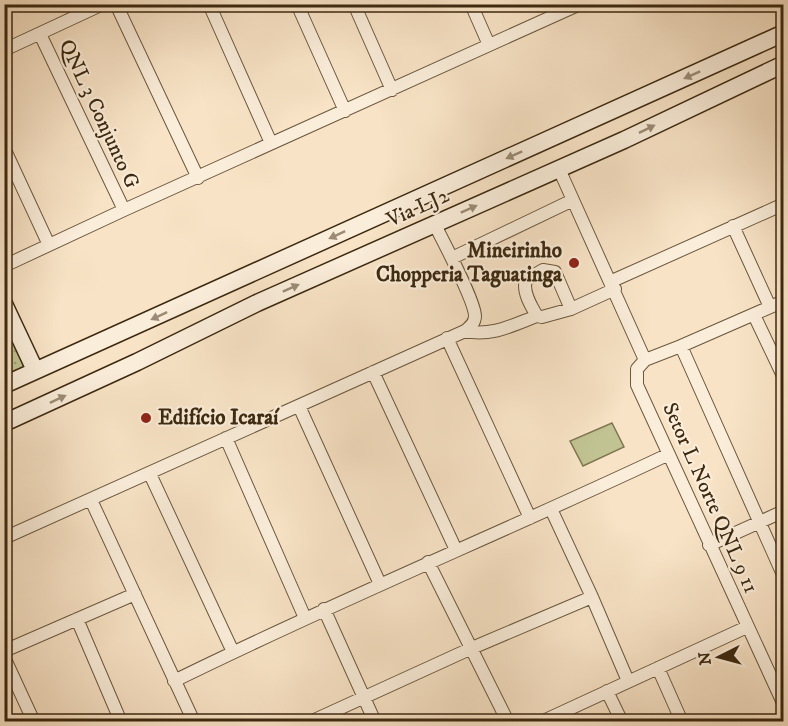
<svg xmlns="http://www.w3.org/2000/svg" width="788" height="726" font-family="'IM FELL DW Pica',serif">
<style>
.grass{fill:url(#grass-dots);stroke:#7e7651;stroke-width:1.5}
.park{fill:#c1c392;stroke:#7e7651;stroke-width:1.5}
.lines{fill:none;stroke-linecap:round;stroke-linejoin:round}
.street-casing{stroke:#6b583e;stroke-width:14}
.secondary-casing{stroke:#3c2910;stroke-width:19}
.street{stroke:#faedda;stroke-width:12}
.secondary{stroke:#faedda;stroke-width:16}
.oneway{fill:#9b8b75}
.poi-dot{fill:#8f2418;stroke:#faedda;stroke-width:2}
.labels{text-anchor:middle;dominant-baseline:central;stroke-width:4.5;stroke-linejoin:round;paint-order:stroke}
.street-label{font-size:21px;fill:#3c2910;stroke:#faedda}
.poi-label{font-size:21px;font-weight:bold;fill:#3c2910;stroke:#faedda;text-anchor:end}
</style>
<defs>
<pattern id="grass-dots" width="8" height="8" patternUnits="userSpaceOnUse" patternTransform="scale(1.5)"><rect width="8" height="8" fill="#c1c392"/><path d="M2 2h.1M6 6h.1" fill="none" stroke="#9e9e76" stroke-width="1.8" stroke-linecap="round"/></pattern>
</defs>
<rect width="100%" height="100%" fill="#f8e3c6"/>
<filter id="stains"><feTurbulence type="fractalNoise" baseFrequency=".00333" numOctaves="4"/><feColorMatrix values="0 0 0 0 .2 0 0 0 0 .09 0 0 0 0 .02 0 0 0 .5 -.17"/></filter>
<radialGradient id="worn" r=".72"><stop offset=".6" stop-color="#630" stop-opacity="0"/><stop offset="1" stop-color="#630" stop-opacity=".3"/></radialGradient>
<path class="grass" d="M4,323L24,367L4,376Z"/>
<path class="park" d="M612,423L624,447L583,466L570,441Z"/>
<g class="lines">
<defs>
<path id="street" d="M116,4L198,178
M209,4L271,143
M297,4L345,111
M354,4L392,90
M471,4L489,45
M40,34L124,210
M4,50L103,4
M4,148L49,245
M559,169L645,360
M733,226L770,307
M452,258L573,200
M4,266L124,210L580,4
M612,281L784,204
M784,301L681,346L645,360L637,369V385L784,705
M571,309L555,272L543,270L526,280C522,291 531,306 537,316L542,317L571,309L615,289
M754,315L784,378
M465,331C491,337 513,325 537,316
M447,338L530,518
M681,346L784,577
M373,372L456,550
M299,406L380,584
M226,438L305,618
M150,474L233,652
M91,500L194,722
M551,509L592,597L628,681
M4,538L465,331C470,327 475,323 475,316C475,301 443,241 435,225
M709,545L784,511
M428,562L508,722
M324,609L375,722
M77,619L121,722
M4,651L135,594
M4,657L34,722
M658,668L682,722
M174,681C336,601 504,532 667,455
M607,691L622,722
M310,722L472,648L592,597
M541,722L747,627"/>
<path id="secondary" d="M4,304L35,370
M4,385L784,33
M4,423L137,362L257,303L624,140L784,64"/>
</defs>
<use href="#street" class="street-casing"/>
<use href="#secondary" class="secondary-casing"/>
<use href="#street" class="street"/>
<use href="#secondary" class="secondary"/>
</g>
<defs><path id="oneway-solid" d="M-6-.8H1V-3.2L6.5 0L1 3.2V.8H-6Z" transform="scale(1.5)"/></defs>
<g class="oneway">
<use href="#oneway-solid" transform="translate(692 75) rotate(156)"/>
<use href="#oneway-solid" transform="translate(647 129) rotate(-26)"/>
<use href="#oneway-solid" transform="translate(514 155) rotate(156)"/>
<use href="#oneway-solid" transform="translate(469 209) rotate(-24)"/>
<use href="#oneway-solid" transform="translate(337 235) rotate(155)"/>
<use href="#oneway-solid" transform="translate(291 288) rotate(-24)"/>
<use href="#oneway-solid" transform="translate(159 316) rotate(155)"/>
<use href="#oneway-solid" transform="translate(58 399) rotate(-25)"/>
</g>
<g class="poi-dot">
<circle cx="574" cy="263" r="6"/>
<circle cx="146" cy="418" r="6"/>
</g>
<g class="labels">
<g class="street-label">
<text transform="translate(99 114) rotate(65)">QNL 3 Conjunto G</text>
<text transform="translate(418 208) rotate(-24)">Via LJ2</text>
<text transform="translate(710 498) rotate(66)">Setor L Norte QNL 9 11</text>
</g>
<g class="poi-label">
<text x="562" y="251">Mineirinho<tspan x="562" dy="24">Chopperia Taguatinga</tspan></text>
<text x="158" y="418" text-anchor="start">Edifício Icaraí</text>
</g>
</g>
<rect width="788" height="726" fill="none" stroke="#f8e3c6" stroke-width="24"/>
<rect x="6" y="6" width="776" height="714" fill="none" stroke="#3c2910" stroke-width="3"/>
<rect x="12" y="12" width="764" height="702" fill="none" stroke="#3c2910" stroke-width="1.5"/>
<g transform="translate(719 657) rotate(264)" stroke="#faedda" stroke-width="4.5" paint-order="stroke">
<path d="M0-4.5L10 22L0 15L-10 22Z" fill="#3c2910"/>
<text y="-9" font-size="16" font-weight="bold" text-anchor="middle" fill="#3c2910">N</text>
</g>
<rect width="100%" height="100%" filter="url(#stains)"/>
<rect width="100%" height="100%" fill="url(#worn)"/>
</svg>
